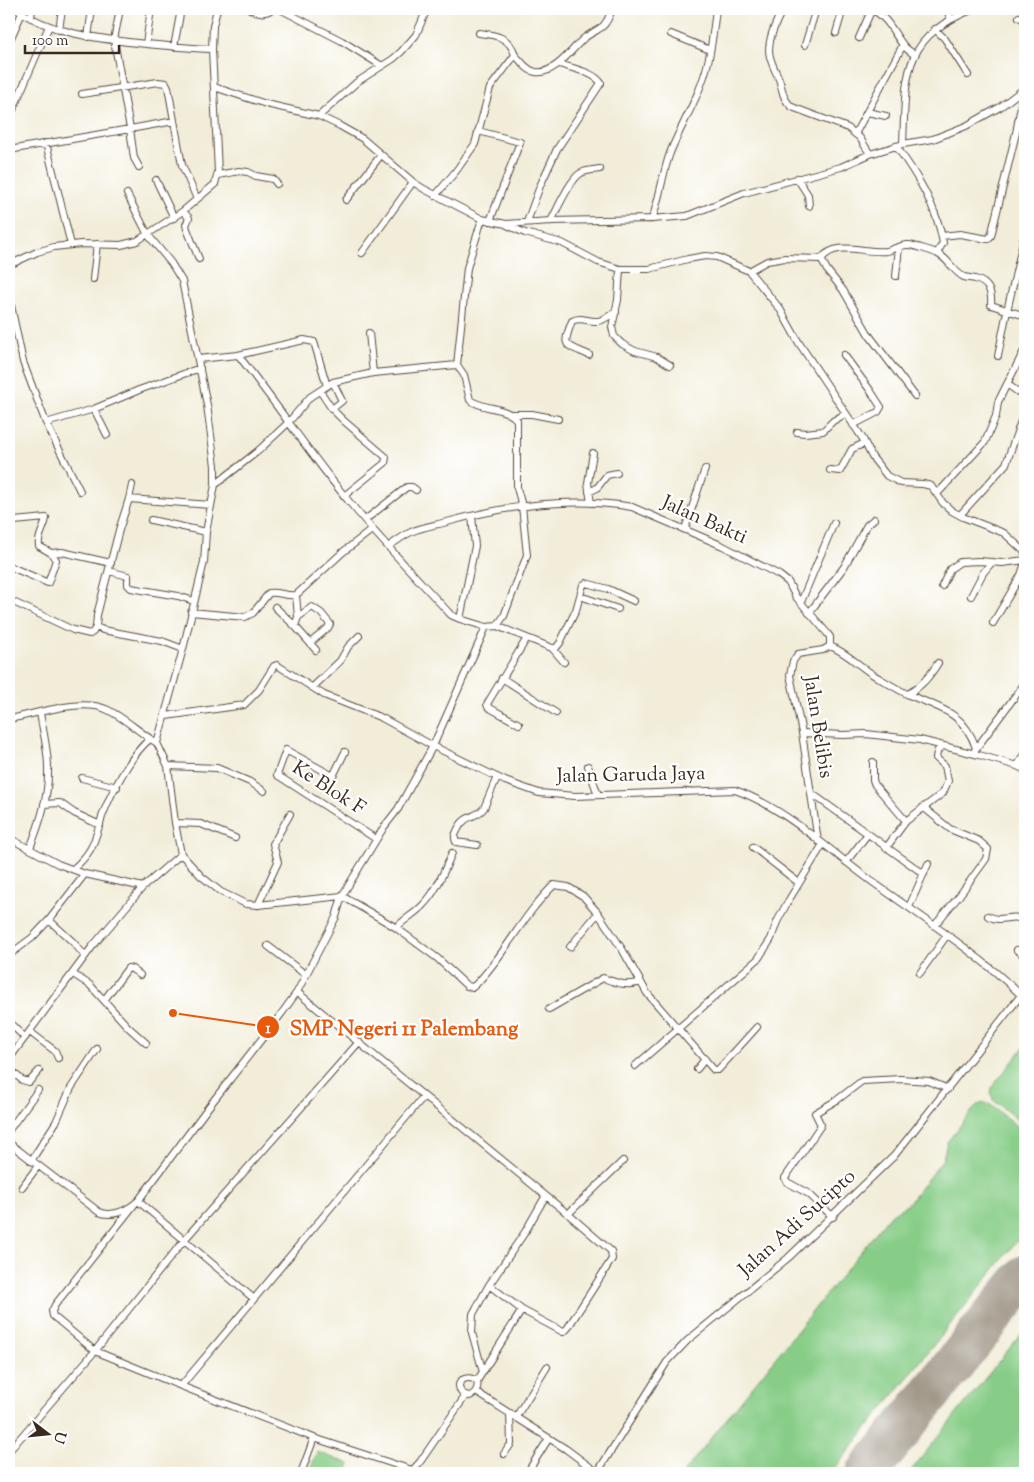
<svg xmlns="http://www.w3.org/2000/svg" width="1034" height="1482" font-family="'Sorts Mill Goudy',serif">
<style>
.green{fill:#87cd87;stroke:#617c52}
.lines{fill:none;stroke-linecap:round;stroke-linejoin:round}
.runway{stroke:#968c7c;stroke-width:42}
.minor-casing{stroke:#56473a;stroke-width:8}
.minor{stroke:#fff;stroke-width:6}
.labels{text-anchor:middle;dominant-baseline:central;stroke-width:4.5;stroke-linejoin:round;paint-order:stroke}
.street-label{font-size:20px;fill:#3b2a1e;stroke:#fff}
.leader{fill:none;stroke:#e8590c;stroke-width:2}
.callout-dot{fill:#e8590c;stroke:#fff;stroke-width:2}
.mark-label{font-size:15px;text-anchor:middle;font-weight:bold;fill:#fff}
.callout-label{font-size:21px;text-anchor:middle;font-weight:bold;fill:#e8590c;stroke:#fff;stroke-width:4.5;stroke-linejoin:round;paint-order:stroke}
</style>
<rect width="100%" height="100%" fill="#fff"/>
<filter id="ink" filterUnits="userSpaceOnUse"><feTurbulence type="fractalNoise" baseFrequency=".02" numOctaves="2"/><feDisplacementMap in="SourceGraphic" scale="10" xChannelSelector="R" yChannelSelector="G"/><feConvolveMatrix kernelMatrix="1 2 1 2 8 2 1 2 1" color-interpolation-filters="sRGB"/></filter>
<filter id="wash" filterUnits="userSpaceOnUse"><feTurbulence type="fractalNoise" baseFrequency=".0096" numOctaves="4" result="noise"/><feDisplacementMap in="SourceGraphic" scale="20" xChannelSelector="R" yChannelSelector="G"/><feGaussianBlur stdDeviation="1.12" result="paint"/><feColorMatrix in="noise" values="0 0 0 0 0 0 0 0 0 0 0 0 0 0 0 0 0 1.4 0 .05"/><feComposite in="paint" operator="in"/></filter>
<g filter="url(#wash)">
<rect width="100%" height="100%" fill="#f2edd9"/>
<path class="green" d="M1025,1046V1126L993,1100L991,1094L992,1087Z
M984,1103L991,1105L1025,1133V1231L831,1473H683L890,1215L907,1205L943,1159L947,1142L977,1105Z
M1025,1329V1473H909Z
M317,1452L350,1464L346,1473H309Z"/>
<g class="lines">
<path class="runway" d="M867,1473L1025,1276"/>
</g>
</g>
<g filter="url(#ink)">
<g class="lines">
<defs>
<path id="minor" d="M16,9C50,32 88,37 128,42C156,45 184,48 212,49
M250,9C257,13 266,14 272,9
M280,9L342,41L382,66
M783,9C776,21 766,43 770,57C772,65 776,72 779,79C783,90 782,99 792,107L848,128L860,138L870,154
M872,9C889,19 892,31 903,45C906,49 911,52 915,55
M947,9L950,18
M1019,17L1025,21
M31,18L32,9
M935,29L945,39L968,75
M59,30L62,9
M479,33C496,35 510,37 515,55
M836,33L843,9
M671,34L710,50
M88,37L92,9
M859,38L872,9
M9,42L22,13
M146,44L151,9
M805,45L816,9
M174,47L181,9
M214,87L266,104L319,116L340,126L363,139L413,182L424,189L482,219L506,224L551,221L652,219L687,216L744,193L841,167L870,154L903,144L933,139L966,126L1000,107L1025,88
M82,94L158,82L166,83L168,87L182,165L197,199
M867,112L886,116
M319,116L357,82L393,59L401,52L416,35L427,9
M9,119L49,26
M478,131L520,142L490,221
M855,134L903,45
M46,143L71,245
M903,144C906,76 901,37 974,9
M896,146C917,175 937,207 943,243L937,253
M9,150L130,129L114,40L120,9
M139,167L134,158L130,129L174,121
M218,175L239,171L248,172L256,176L273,179L277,184
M797,178L808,195L809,206
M156,180L174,218
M435,196L456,171L475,144L490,88L515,55C521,61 527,71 536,72C554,75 572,49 583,39C589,34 597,31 603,26C608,21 610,15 612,9
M346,200L381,155
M183,211L189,218L186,225L187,229L199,259
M652,219C660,198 662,175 670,153C682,123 701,94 708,62C712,45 714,26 716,9
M551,221C557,210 570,179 581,173C586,170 594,170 600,169
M527,222L540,186L557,149L601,83C594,72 571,68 559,64
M507,225L525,233L562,243L598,262L620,269H649L688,259L705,256L717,257L749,271L780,309L799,343L863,439L872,457L887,476L901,483L923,484L931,486L943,503L952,511L963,517L1004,533L1025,552
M942,236L960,234L988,239L991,236L1016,133L1024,89
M362,253L413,182
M821,259L827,270L843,290L869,335L915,396
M9,265L37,252L54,247L81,244L121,245L137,241L183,211L215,184L218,172L212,49L213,26L217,9
M620,269L618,300L612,327L614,336L622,344L635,351L657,357L670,365
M749,271L767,261L785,258L821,259C837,239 865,254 887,251C894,249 902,244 909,245C915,246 933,251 938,254C949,259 953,272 964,277C968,278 972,278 975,279C989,283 992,292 991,305L1025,316
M896,276L899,247
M93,279L97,244
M9,296L23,362L46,423L80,491
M369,333L373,373
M238,355L304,340L314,342L327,386
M589,355C564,344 562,347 572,321C581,316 588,322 597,321C603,321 610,315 616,312
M844,355L870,390L881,407L878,412L853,425
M998,356L1007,311L1025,233
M198,359L238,355C277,404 311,456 351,504C382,542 417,578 451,615L460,619L486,627
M457,365L467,268L482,219
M1007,384L1025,349
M320,391L332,409L344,421L386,457L385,463L344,496
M94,409L107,435
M332,409L342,401L333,382
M512,414H532L558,419
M46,423L94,409L139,390L200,368
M797,432L805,433L823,431L833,421L845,414
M830,470L840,471L852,449L865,443
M215,485L258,451L288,423L310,397L333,382L373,373L457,365L464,375L470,400C484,410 505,406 517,420V488L522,506L527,555L504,616L497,626L486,627L433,746L398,809L384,827L342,896L336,917L297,992L568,1214L623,1161
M589,492L597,488L607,475L617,473
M937,494L985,442L996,416L998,402L1007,384L1025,397
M129,499L132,485
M591,503L588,483L593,453
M960,515L1006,464L1021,421L1025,416
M151,520L206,532
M365,520L407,487H412L416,490
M9,526L14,521L46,518C45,528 37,536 39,546L51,553L56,560L48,583L9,566
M685,529L705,469
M388,547C395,542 403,536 411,532C421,527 436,525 447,522C506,506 571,496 632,507L723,546L779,575L788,582L796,597L827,633L830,637V646
M51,553L62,552L111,563
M109,571L128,576V585L131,588L178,596L194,601
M942,586L950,569L960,562L979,561L1002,563L1025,560
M296,595L298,617L295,626L316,650
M580,596L618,609
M971,596L983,573L992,562
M9,600L73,630L90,634L93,632L96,627
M801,602L834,523
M275,607L295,626
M191,612L245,617L253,613L269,593C278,591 287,597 296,595L343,552L373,529
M809,613L844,567L867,525L874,519
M298,617L312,607L321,613L330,624L328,628L310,643
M460,619L475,546L472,516
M993,623L1021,575L1025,563
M497,626L552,648H556L560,643L576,610L583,585L586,583L608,589L634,601
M830,646C846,652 858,665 872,674C884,681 897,689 909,695C940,708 964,712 976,748
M552,648L564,662
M183,649L162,641L103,630L96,627L97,615L119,530L129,499L211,505
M502,678L556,713
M313,687L340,661L348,647L359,636
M908,694C922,686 930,676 938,663
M166,716L244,705L259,690L274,666L277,665L324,695L382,718L433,746L505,781L539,793L575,796L735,790C784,807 831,852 874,883C924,919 976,952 1021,995
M9,719C36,714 83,697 108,710C126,719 140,733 157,743L183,649L204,562L206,532L215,485V466L207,405L182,281L171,263L148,235L127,194
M519,724L488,707L487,704L527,638
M802,733L843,735L866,734L920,740L979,755L1017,766L1025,770
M157,743L168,766L175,823L181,854L201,876L221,892L246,904L258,905L342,896L395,927L437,958L467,986L473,987C481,980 487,972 494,963C514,937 530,908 554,885L568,887L583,896L598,913L622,949L647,993L714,1070H718L757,1027
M975,750L1025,683
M345,752L333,776L286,750L277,775L376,839
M873,762V780L875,785L906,821
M168,766L217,768L250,782L264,791
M588,766L598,795
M1017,766L1025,754
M82,778L117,787
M811,793L924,874
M44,804L60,803L74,813L100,825
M923,807L950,829L979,841L988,849L986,859L959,896L935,925
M175,823L201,824L235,838
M9,838L58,864L85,874L143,887
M818,841L802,733L790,675L793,661L798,654L823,650L830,646
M477,845L456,842C454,837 455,835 457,831C465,813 476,819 484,808L497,777
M753,847L799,883
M30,848C40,823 49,796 48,768C48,750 43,731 40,713
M886,848L906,821L943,793L948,781L945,766L936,758L937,752L941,746
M846,862L867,835
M73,869C94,851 94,841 102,817C110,794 132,753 150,739
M258,905L278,862L273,844L290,814
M909,907L928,864
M988,916C1003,924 1011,912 1025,921
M396,928C404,919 415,914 423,905C437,891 444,871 452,853
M268,946L306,975
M570,947L598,913
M1017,950L1025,956
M9,955L32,938L49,920
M85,956L73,942L49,920L85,874
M920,973L947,935
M73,974L90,985L128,1027L146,1043
M105,999L128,968L132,969L140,975
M549,1009L603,978C617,983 627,987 641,982
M9,1022L25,1038
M30,1032L55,1051L58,1058
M9,1059L92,947L143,887L181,854
M635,1066L758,959L771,939L777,922L787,903L823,844
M9,1069L22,1080L29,1082L39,1071
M697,1069L705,1059
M9,1130L38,1090
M9,1143L99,1212C112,1218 128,1210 138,1201L210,1105L282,1013L297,992
M31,1161L56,1122L71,1088L97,1049
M22,1187L38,1166
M138,1201L253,1298
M134,1205L55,1305L52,1311L53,1316L95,1351L181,1386L424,1096
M833,1217L809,1194L787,1182L785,1178L821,1125L815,1113L837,1100L862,1081L901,1079L929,1081L948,1089
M489,1285L522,1310
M483,1372L472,1333L473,1314L489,1285L525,1232L545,1197
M477,1381C467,1374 454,1381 461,1392C468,1402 480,1392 477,1381L522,1310L563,1332L567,1329L612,1259L611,1251L568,1214
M181,1386L314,1438
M476,1392L566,1449L598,1473
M516,1417L547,1367
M9,1451L95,1351L185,1239L359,1042
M504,1454L511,1444L510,1413
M301,1473L314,1438L412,1470
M410,1473L420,1462L466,1395
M527,1473L549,1438
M597,1473L667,1362L688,1340L788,1258L894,1156L1025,990"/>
</defs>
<use href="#minor" class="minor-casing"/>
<use href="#minor" class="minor"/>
</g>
</g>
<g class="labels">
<g class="street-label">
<text transform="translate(704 521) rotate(24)">Jalan Bakti</text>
<text transform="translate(817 727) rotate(81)">Jalan Belibis</text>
<text transform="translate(631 776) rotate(-1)">Jalan Garuda Jaya</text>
<text transform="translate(328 789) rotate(33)">Ke Blok F</text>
<text transform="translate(798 1224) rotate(-42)">Jalan Adi Sucipto</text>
</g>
</g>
<path class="leader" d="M173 1013L268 1027"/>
<g class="callout-dot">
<circle cx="173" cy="1013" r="5"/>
<circle cx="268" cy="1027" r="12"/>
</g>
<g class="mark-label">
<text x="268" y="1033">1</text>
</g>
<g class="callout-label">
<text x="404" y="1035">SMP Negeri 11 Palembang</text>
</g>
<rect width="1034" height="1482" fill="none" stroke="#fff" stroke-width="30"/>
<g transform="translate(48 1434) rotate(106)" stroke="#ffffff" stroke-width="4" paint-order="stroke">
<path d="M0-4L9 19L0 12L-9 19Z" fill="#3b2a1e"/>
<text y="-8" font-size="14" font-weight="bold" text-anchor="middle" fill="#3b2a1e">U</text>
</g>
<path d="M25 45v8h94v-8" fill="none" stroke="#3b2a1e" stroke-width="2.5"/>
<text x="32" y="45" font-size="15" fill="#3b2a1e" stroke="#ffffff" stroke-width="4" paint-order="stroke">100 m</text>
</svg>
